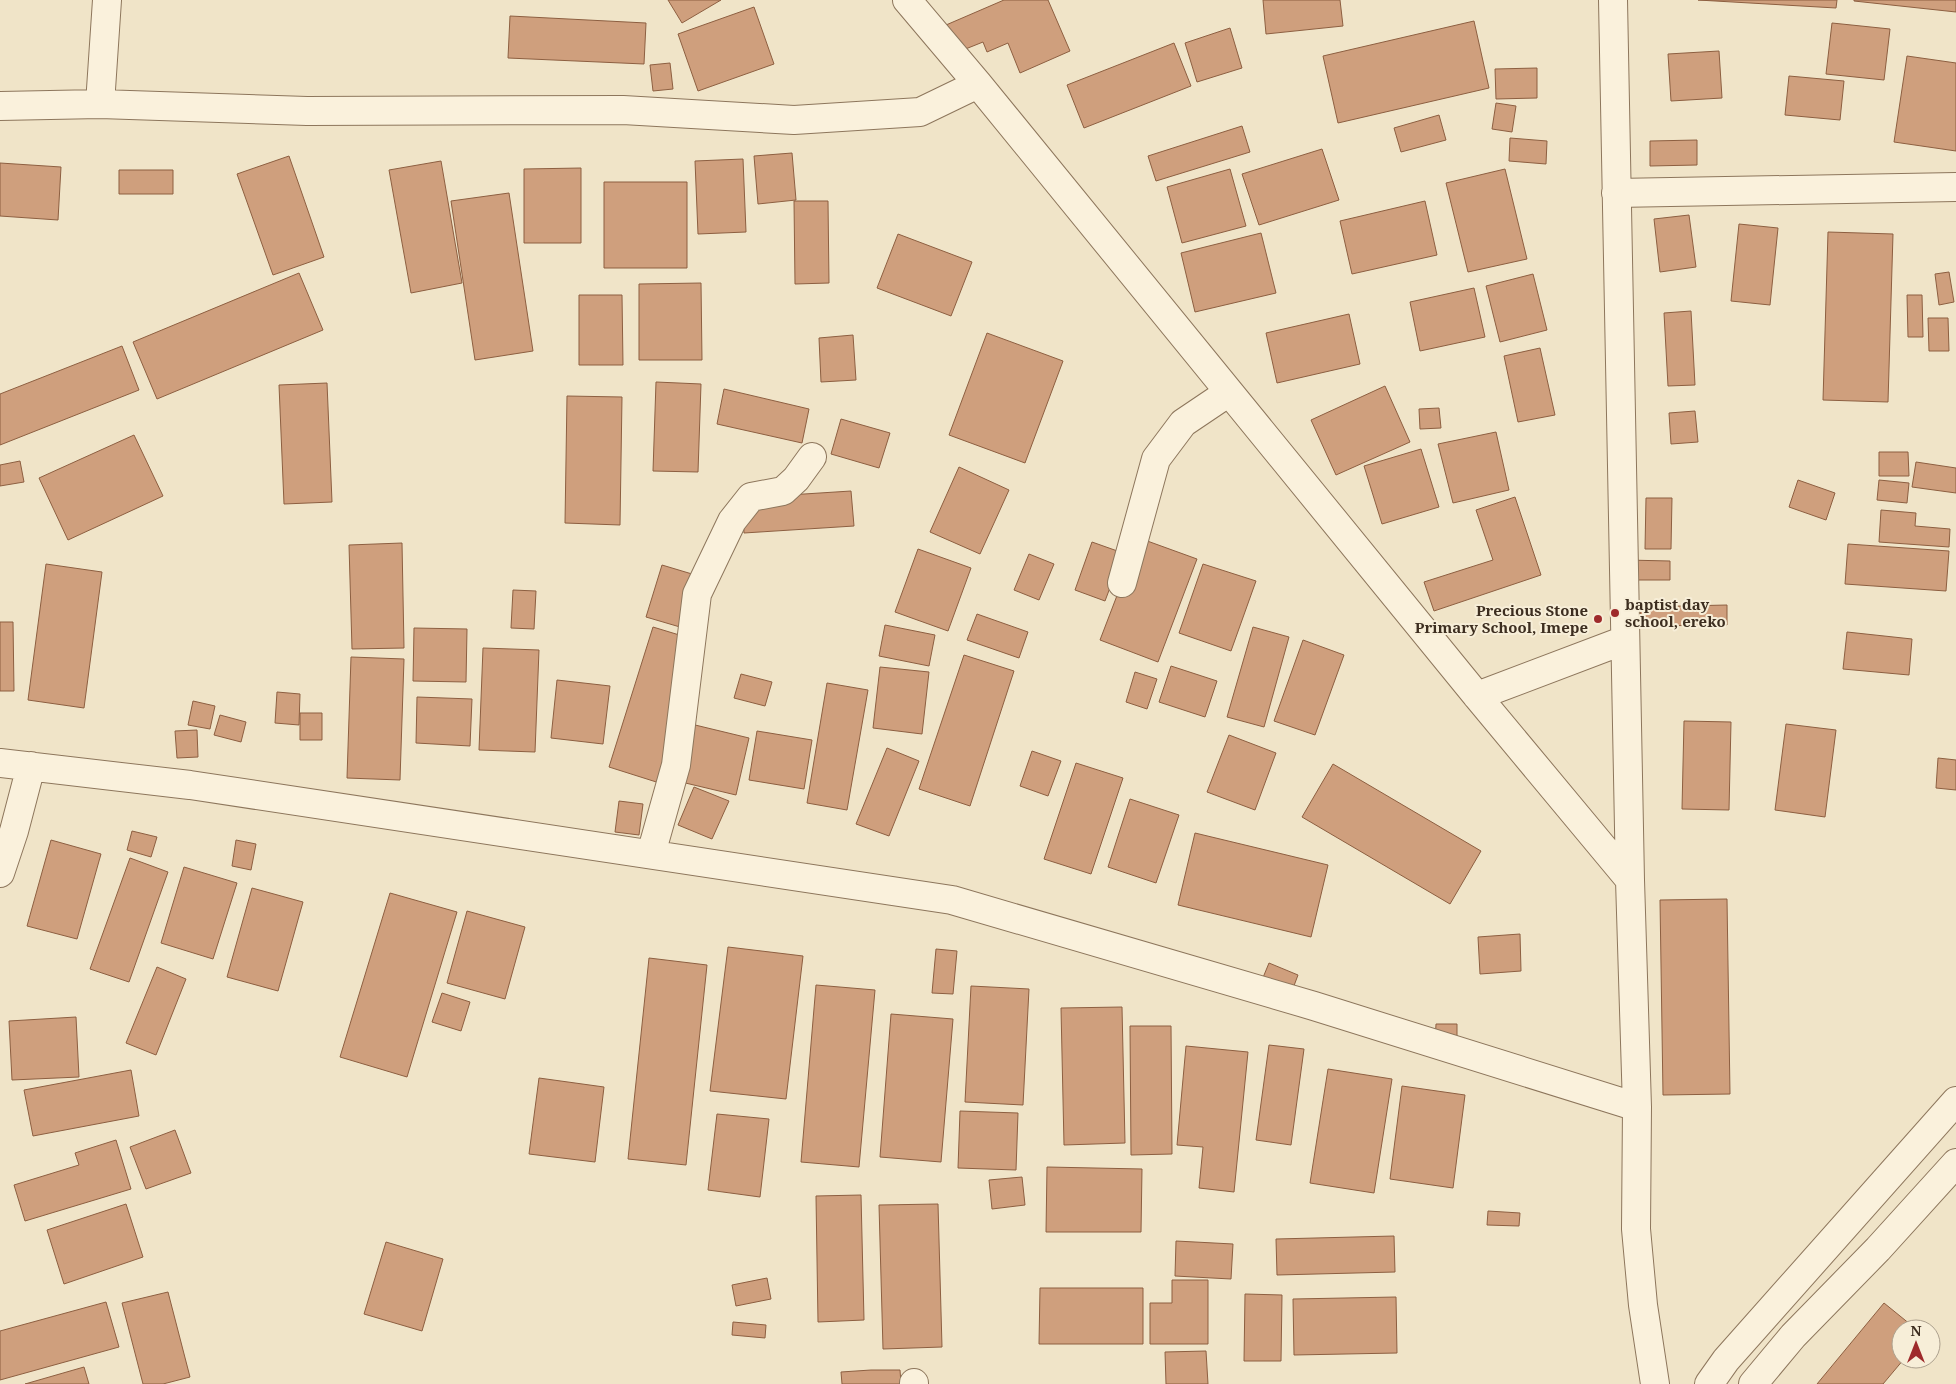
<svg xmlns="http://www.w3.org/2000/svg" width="1956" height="1384" font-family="'Noto Serif',serif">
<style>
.building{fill:#cf9f7d;stroke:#8d5f41}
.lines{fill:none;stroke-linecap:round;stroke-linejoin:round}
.minor-casing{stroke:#8d765c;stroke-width:30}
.minor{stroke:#faf1dc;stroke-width:28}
.poi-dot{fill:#9e2a2b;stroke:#f7eed8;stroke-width:2}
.labels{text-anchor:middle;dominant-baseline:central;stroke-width:4;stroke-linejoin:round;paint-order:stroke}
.poi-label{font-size:15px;font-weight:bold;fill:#3d2e20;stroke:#f7eed8;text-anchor:start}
</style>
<rect width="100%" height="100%" fill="#f0e4c8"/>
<path class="building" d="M668,0H721L682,23Z
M1004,0H1048L1070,51L1020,73L1008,43L987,52L983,42L958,52L946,25Z
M1263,0H1340L1343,26L1266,34Z
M1698,0H1837L1836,8Z
M1854,0H1956V12L1854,1Z
M754,7L774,64L698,91L678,34Z
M510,16L646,23L644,64L508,58Z
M1474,21L1489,88L1338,123L1323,56Z
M1832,23L1890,29L1884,80L1826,74Z
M1230,28L1242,68L1197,82L1185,43Z
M1174,43L1191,86L1084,128L1067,85Z
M1719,51L1722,98L1671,101L1668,54Z
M1907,56L1956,63V151L1894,142Z
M670,63L673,89L653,91L650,65Z
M1537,68V98L1496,99L1495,69Z
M1789,76L1844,81L1840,120L1785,115Z
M1496,103L1516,106L1512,132L1492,129Z
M1439,115L1446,140L1401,152L1394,128Z
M1242,126L1250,152L1156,181L1148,156Z
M1510,138L1547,141L1546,164L1509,161Z
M1697,140V165L1650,166V141Z
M1322,149L1339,200L1259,225L1242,174Z
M792,153L796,200L758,204L754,156Z
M289,156L324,257L273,275L237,174Z
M743,159L746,232L698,234L695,161Z
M441,161L462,283L411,293L389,170Z
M0,163L61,167L58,220L0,216Z
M581,168V243H524V169Z
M1230,169L1246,226L1182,243L1167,187Z
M1505,169L1527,259L1468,272L1446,183Z
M119,170H173V194H119Z
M604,182H687V268H604Z
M509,193L533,351L475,360L451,201Z
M794,201H828L829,283L795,284Z
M1425,201L1437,255L1352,274L1340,221Z
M1689,215L1696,267L1660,272L1654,219Z
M1739,224L1778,228L1770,305L1731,301Z
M1828,232L1893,234L1888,402L1823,400Z
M1261,233L1276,293L1195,312L1181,253Z
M898,234L972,262L951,316L877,288Z
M1949,272L1954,302L1939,305L1935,274Z
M299,273L323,330L157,399L133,342Z
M1533,274L1547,330L1500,342L1486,286Z
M701,283L702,360H639V284Z
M1474,288L1485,337L1420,351L1410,302Z
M579,295H622L623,365H579Z
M1907,295H1922L1923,337H1908Z
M1691,311L1695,385L1668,386L1664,313Z
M1349,314L1360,364L1277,383L1266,333Z
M1928,318H1948L1949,351H1929Z
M987,333L1063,361L1025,463L949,435Z
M853,335L856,380L821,382L819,338Z
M122,346L139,390L0,445V394Z
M1540,348L1555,415L1518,422L1504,356Z
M656,382L701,384L698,472L653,471Z
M327,383L332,502L284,504L279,385Z
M1385,386L1410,442L1336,475L1311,420Z
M724,389L809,409L802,443L717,424Z
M567,396L622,397L620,525L565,523Z
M1439,408L1441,428L1420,429L1419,409Z
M1695,411L1698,442L1671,444L1669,413Z
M841,419L890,433L879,468L831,454Z
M1496,432L1509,490L1453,503L1438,444Z
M134,435L163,496L68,540L39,478Z
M1421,449L1439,507L1382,524L1364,466Z
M1879,452H1908L1909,476H1879Z
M20,461L24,482L0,486V465Z
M1916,462L1956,468V493L1912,487Z
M959,467L1009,490L980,554L930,532Z
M1798,480L1835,493L1826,520L1789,507Z
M1879,480L1909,483L1907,503L1877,500Z
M851,491L854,526L744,533L742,498Z
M1515,497L1541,575L1434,611L1424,582L1493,560L1476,510Z
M1646,498H1672L1671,549H1645Z
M1881,510L1916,513L1915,526L1950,529L1949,547L1879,542Z
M1139,538L1197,559L1158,662L1100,640Z
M1092,542L1123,553L1105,601L1075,590Z
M402,543L404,648L352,649L349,545Z
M1848,544L1949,551L1946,591L1845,584Z
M918,549L971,568L948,631L895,612Z
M1029,554L1054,564L1039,600L1014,590Z
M1626,560L1670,561V580H1625Z
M46,564L102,572L84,708L28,700Z
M1203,564L1256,581L1231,651L1179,633Z
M662,565L712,580L697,632L646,617Z
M513,590L536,591L534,629L511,628Z
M1727,605V625L1641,626L1640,607Z
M977,614L1028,632L1019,658L967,640Z
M0,622H13L14,691H0Z
M885,625L935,635L929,666L879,656Z
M653,627L699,641L669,786L609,767Z
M1253,627L1289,637L1264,727L1227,717Z
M414,628L467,629L466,682L413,681Z
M1847,632L1912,639L1909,675L1843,669Z
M1303,640L1344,655L1315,735L1274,721Z
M483,648L539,650L535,752L479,750Z
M964,655L1014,671L970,806L919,789Z
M351,657L404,659L400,780L347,778Z
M1171,666L1217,681L1205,717L1159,702Z
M880,667L929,672L922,734L873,728Z
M1135,672L1157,679L1147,709L1126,702Z
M741,674L772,682L765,706L734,698Z
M557,680L610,686L603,744L551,738Z
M827,683L868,690L847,810L807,803Z
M277,692L300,694L299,725L275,723Z
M417,697L472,699L470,746L416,743Z
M193,701L215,706L210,729L188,725Z
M300,713H322V740H300Z
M220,715L246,722L241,742L214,735Z
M1684,721L1731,722L1729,810L1682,809Z
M691,724L749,738L736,795L677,781Z
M1786,724L1836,730L1825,817L1775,810Z
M197,730L198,757L177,758L175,731Z
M757,731L812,740L804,789L749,780Z
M1229,735L1276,753L1255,810L1207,792Z
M887,748L919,761L889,836L856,824Z
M1032,751L1061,761L1048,796L1020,786Z
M1938,758L1956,760V790L1936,788Z
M1076,763L1123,778L1091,874L1044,859Z
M1333,764L1481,851L1450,904L1302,817Z
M694,787L729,801L712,839L678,825Z
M1130,799L1179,815L1156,883L1108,867Z
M619,801L643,804L639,835L615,832Z
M132,831L157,837L151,857L127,850Z
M1195,833L1328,865L1311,937L1178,905Z
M51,840L101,854L77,939L27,926Z
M236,840L256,844L251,870L232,866Z
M130,858L168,872L129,982L90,969Z
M184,867L237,883L213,959L161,943Z
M252,888L303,902L278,991L227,977Z
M390,893L457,912L407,1077L340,1057Z
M1727,899L1730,1094L1663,1095L1660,900Z
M467,911L525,927L505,999L447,983Z
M1520,934L1521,971L1480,974L1478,937Z
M728,947L803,956L786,1099L710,1091Z
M936,949L957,951L953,994L932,993Z
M649,958L707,965L686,1165L628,1159Z
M1269,963L1298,975L1292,991L1262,980Z
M157,967L186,979L156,1055L126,1043Z
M816,985L875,990L859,1167L801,1162Z
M971,986L1029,989L1023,1105L965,1102Z
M442,993L470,1002L461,1031L432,1022Z
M1122,1007L1125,1143L1064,1145L1061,1008Z
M891,1014L953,1019L941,1162L880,1157Z
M76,1017L79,1077L12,1080L9,1021Z
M1436,1024H1457V1043H1435Z
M1130,1026H1171L1172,1154L1131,1155Z
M1269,1045L1304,1049L1291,1145L1256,1140Z
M1186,1046L1248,1052L1234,1192L1199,1188L1203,1147L1177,1145Z
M1328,1069L1392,1079L1374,1193L1310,1183Z
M131,1070L139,1116L33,1136L24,1090Z
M539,1078L604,1087L595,1162L529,1154Z
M1402,1086L1465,1095L1453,1188L1390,1179Z
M960,1111L1018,1113L1016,1170L958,1168Z
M717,1114L769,1119L760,1197L708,1190Z
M175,1130L191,1173L146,1189L130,1147Z
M116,1140L131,1189L25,1221L14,1185L79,1165L75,1153Z
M1047,1167L1142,1169L1141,1232H1046Z
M1022,1177L1025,1205L992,1209L989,1180Z
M861,1195L864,1320L818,1322L816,1196Z
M126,1204L143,1257L64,1284L47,1230Z
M938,1204L942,1347L883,1349L879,1205Z
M1488,1211L1520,1213L1519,1226L1487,1225Z
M1394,1236L1395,1272L1277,1275L1276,1239Z
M1176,1241L1233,1244L1231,1279L1175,1276Z
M386,1242L443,1259L422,1331L364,1314Z
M767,1278L771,1299L736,1306L732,1285Z
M1172,1280H1208V1344H1150V1303H1172Z
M1040,1288H1143V1344H1039Z
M168,1292L190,1377L163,1384H143L122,1303Z
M1245,1294L1282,1295L1281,1361H1244Z
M1396,1297L1397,1353L1294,1355L1293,1299Z
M106,1302L119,1347L0,1380V1331Z
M1884,1303L1916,1329H1901V1359H1904L1883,1384H1817Z
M733,1322L766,1325L765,1338L732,1335Z
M1206,1351L1208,1384H1166L1165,1352Z
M84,1367L89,1384H25Z
M871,1370H900L901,1384H842L841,1372Z"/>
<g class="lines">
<defs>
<path id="minor" d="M907,0L978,84L1477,696L1630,880
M1613,0L1630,880L1637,1107L1636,1229L1643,1305L1655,1384
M100,104L107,0
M0,106L100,104L307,111L623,110L794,120L920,112L978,84
M1616,193L1956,187
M1122,583L1156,459L1183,423L1229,392
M1477,696L1625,640
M0,763L190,785L952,900L1314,1006L1637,1107
M651,854L676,765L697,594L732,521L751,497L783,491L796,479L812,457
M0,873L14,831L31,766
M914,1383V1384
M1709,1384L1726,1360L1956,1101
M1753,1384L1793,1336L1878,1249L1956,1163"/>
</defs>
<use href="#minor" class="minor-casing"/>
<use href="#minor" class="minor"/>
</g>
<g class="poi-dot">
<circle cx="1615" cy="613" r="5"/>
<circle cx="1598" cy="619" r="5"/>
</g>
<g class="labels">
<g class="poi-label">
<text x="1625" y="604">baptist day<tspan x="1625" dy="17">school, ereko</tspan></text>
<text x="1588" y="610" text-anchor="end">Precious Stone<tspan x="1588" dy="17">Primary School, Imepe</tspan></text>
</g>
</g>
<g transform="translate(1916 1344)"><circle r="24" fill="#f7eed8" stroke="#ada18e"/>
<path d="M0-4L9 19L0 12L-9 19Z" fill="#9e2a2b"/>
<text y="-8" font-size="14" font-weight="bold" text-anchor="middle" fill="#3d2e20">N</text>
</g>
</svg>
